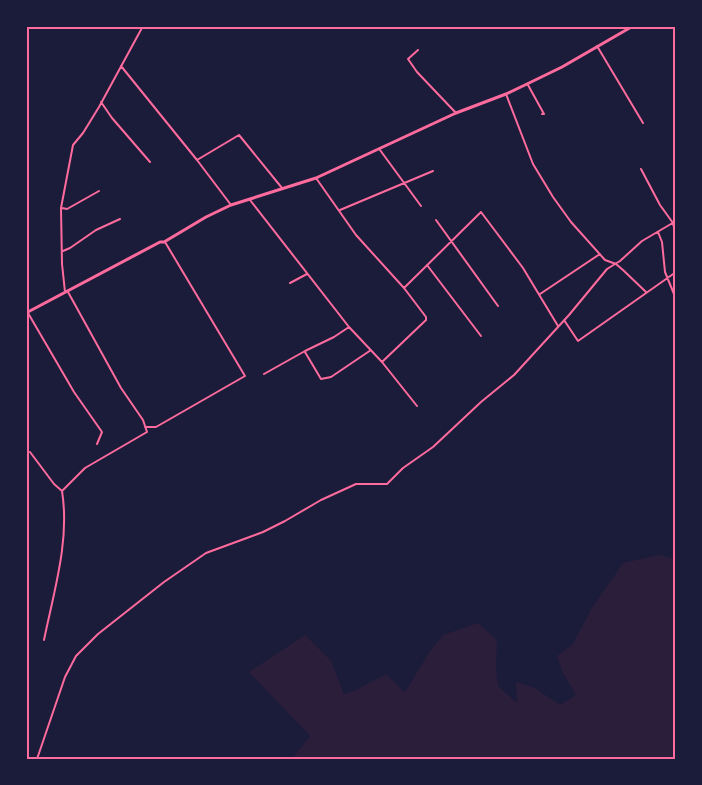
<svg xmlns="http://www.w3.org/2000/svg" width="702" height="785" font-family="Inter,sans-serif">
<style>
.green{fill:#2a1e3b}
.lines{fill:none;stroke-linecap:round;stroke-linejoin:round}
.minor{stroke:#ff6b9d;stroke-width:2}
.secondary{stroke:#ff6b9d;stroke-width:3}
.neatline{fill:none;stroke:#ff6b9d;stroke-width:2}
</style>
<rect width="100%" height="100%" fill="#1b1b3a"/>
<path class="green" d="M659,555L676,559V759H292L310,736L249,672L305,635L331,661L344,694L354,691L386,674L405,692L430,651L443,635L478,623L497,640L496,667L498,686L517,703L516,682L535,688L560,705L576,695L563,673L557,656L572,645L592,608L623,563Z"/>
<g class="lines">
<path class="minor" d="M597,46L643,123
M418,50L408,59L417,72L456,113
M121,66L197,160L231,205
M528,85L544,114H542
M506,94L533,164L553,197L571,222L605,260L616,264L623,270L646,292
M101,102L112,118L150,162
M380,150L421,206
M197,160L239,135L282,188
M641,169L660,205L673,223L676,236
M316,178L356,235L404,288L426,317V320L382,362
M250,200L349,327L382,362L417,406
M62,208L67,209L99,191
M340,210L433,171
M436,220L498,306
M658,232L662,242L665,272L676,299
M63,251L70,248L96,230L120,219
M427,265L481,336
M290,283L307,274
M404,288L481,212L523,268L558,326
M65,292L62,264L61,208L73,145L83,133L99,107L143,26
M540,294L600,254
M28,313L74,392L102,432L97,444
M564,320L578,341L676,272
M305,352L321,379L331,377L371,350
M264,374L305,351L334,337L349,327
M145,427H156L245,376L165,242
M30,452L54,484L62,491C70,540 54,591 44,640
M62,491L85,468L147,432L143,420L121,388L68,292
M37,759L65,677L76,656L98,634L164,582L206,553L263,532L285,521L321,500L356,484H387L403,468L433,447L481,402L514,375L569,315L607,269L620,261L642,241L676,221"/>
<path class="secondary" d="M26,313L160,242H164L206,217L231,205L316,178L456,113L506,94L527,84L562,67L633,26"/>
</g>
<rect width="702" height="785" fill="none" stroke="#1b1b3a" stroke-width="55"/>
<rect x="28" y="28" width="646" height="730" class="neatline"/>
</svg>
